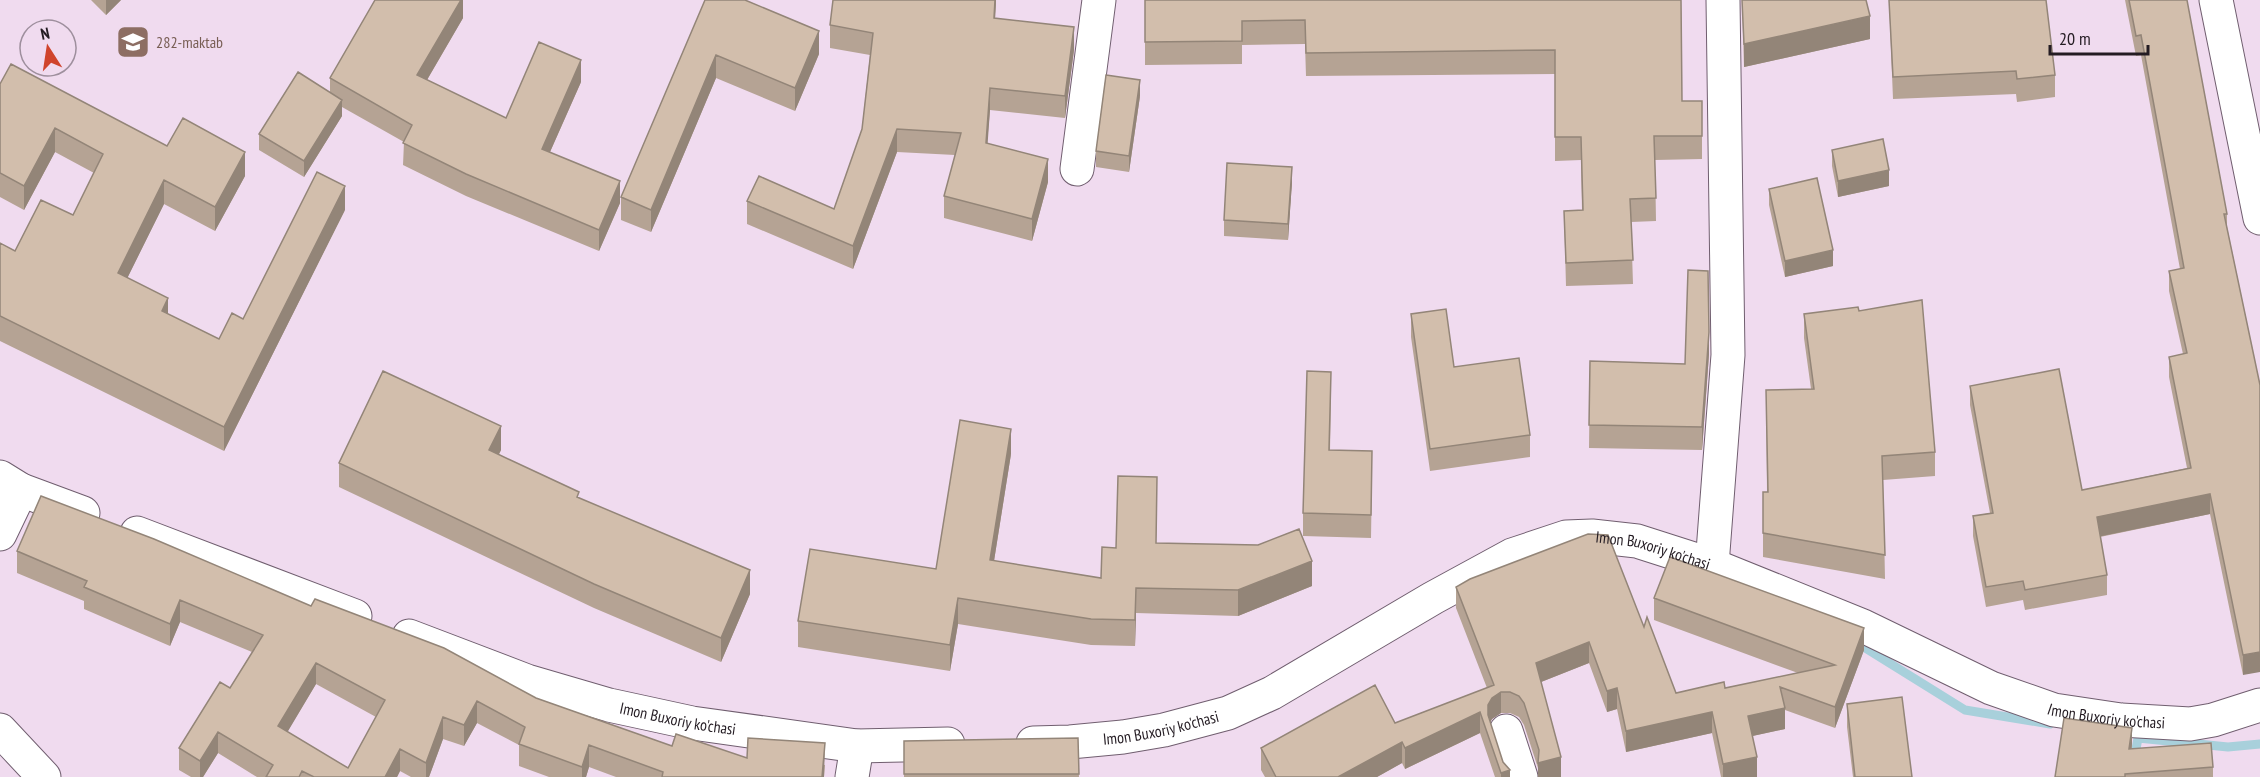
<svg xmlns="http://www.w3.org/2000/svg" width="2260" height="777" font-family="'PT Sans Narrow',sans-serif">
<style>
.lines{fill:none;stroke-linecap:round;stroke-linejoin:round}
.stream{stroke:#a8d0db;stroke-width:9}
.minor-casing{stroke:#705e6f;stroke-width:35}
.minor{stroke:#fff;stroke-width:33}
.wall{fill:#b5a394;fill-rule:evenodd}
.shaded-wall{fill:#938578}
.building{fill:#d2beac;stroke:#938578;stroke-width:1.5;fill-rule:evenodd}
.labels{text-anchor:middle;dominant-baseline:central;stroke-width:4.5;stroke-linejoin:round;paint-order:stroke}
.education-label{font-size:16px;fill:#785e54;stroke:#f0dbef;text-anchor:start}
.street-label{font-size:16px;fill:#241c23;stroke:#f0dbef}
</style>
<rect width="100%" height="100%" fill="#f0dbef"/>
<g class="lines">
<path class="stream" d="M1854,641L1965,710L2050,724
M2131,777L2138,738L2228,747L2260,744"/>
<defs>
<g id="minor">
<path d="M2216,0L2260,218"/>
<path d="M1077,169L1099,0"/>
<path d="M0,477L21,490L83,513"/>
<path d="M137,533L355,616"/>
<path d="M0,534L21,490"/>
<path d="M1712,565L1728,355L1723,0"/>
<path id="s1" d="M409,636L527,681L609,705L692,723L857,746L948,744"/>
<path d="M0,730L44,777"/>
<path d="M1506,731L1521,777"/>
<path id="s2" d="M1033,743L1070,742L1123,737L1164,730L1228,713L1272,693L1433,598L1512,555L1566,537L1592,536L1637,541L1712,565L1863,626L1991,688L2054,710L2121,720L2190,724L2213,720L2260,705"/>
<path d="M852,777L857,746"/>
</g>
</defs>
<use href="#minor" class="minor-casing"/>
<use href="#minor" class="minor"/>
</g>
<path class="wall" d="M91,0H121L106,15Z
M463,0V18L427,80L506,118L581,82L550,152L620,203L599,251L466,196L403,165L404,142L342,107V116L304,177L259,150V134L330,92V78Z
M705,0L819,54L795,111L716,78L651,232L621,220V197Z
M996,0L995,18L1074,50L1065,118L990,110L987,144L1048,182L1032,241L944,218V196L955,155L897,152L853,269L747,224V201L834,209L862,129L870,55L830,48V25Z
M1145,0H1681L1682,101H1702V159L1655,160L1656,221L1631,222L1633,284L1566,286L1564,211L1582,210L1581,160L1555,161V74L1306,76L1305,44L1242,45V64L1145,65Z
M1742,0L1870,39L1744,67Z
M1889,0L2055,75V97L2017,102L2016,94L1893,99Z
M2125,0H2187L2227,214V227L2260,385L2243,675L2210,514L2100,537L2107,575V595L2025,610L2023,600L1986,607L1973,536V516L1990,513L1970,405V386L2082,490L2187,468L2169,377V357L2183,354L2169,291V271L2180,269L2141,55L2136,56Z
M0,84L167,146L245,176L215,231L164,204L127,278L168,314L219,339L243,319L345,210L224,451L0,341V243L15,251L73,215L94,173L55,152L24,210L0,197Z
M1140,96L1129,172L1096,167V151Z
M1832,150L1889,186L1838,197L1832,166Z
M1292,182L1288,240L1224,236V220Z
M1769,189L1833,266L1785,277L1769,205Z
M1859,311L1935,452V476L1883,480L1885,579L1763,557V492H1767L1766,390L1811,389L1804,338V314Z
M1411,314L1454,367L1530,435V457L1430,471L1411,337Z
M1709,354L1702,450L1589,448L1590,361L1685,364Z
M1331,394L1330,451L1372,474L1371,538L1303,536V513Z
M501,450L499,454L750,594L721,662L594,608L339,487V463Z
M1011,454L994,561L1101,578L1116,548L1157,502L1156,543L1312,586L1238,616L1136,613L1135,646L1091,645L958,624L950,671L798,647V621L936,569Z
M17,551L311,606L536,698L672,746L747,758L825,765L824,777H616L589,767L586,777H549L519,766V745L477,723L464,746L443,739L429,777H411L400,771L397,777H257L218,753L203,777H191L179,770V748L230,688L252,652L180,622L170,646L84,609V601L17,573ZM316,684L376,717L348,768L287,732Z
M1456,587L1644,627L1676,693L1725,688L1798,673L1654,620V598L1864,650L1835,728L1785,710V729L1752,736L1757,777H1721L1712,733L1626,752L1617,709L1607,712L1589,663L1541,682L1561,777H1538V768L1524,725L1519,717L1510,713H1501L1492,719L1490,722L1503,762L1510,777H1495L1480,733L1405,769L1402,763L1377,777H1265L1261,770V748L1395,723L1487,688L1456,608Z
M1847,704L1912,777H1853L1847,727Z
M1078,738L1079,777H904V741Z
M2132,744V749L2213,767V777H2055Z"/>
<path class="shaded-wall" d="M106,0H121L106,15Z
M461,0H463V18L417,97V75Z
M995,0H996L994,41V18Z
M1870,16V39L1744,67V44Z
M1074,27V50L1065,118V96Z
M819,31V54L795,111V88Z
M716,55V78L651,232V210Z
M581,60V82L542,170V149Z
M1140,80V96L1129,172V156Z
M990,88V110L986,166V143Z
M342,100V116L304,177V161Z
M55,128V152L24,210V186Z
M897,129V152L853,269V246Z
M245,152V176L215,231V207Z
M1048,159V182L1032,241V219Z
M1292,167V182L1288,240V224Z
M1889,170V186L1838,197V181Z
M164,180V204L118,297V273Z
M620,181V203L599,251V230Z
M345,186V210L224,451V427Z
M1833,250V266L1785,277V261Z
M168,298V322L162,311Z
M1709,332V354L1702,450V427Z
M501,426V450L489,474V450Z
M1011,429V454L990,586V560Z
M2210,494V514L2097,537V517Z
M1312,561V586L1238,616V590Z
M750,570V594L721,662V638Z
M1136,588V613L1135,646V620Z
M958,598V624L950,671V645Z
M180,600V622L170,646V624Z
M1864,628V650L1835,728V707Z
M1589,642V663L1536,684V663Z
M2260,652V672L2243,675V655Z
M316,663V684L278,748V726Z
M1617,688V709L1607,712V691Z
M1501,692V713L1492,719L1488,727V705L1492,698Z
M477,701V723L464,746V725Z
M1785,708V729L1748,737V716Z
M1480,712V733L1405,769V748Z
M1712,712V733L1626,752V731Z
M443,717V739L429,777H426V763Z
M2132,728V744L2129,765V749Z
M218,732V753L203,777H200V761Z
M1402,742V763L1377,777H1338Z
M825,743L824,777H822Z
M589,745V767L586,777H582V767Z
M400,749V771L397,777H385Z
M1561,757V777H1538V763Z
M1757,757V777H1723V764Z
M1510,770V777H1501V773Z"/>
<path class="building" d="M375,0H461L417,75L506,118L539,42L581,60L542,149L620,181L599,230L466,174L403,143L412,125L330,78Z
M705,0H745L819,31L795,88L716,55L651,210L621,197Z
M833,0H995L994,18L1074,27L1065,96L990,88L986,143L1048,159L1032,219L944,196L961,133L897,129L853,246L747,201L759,176L834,209L862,129L873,33L830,25Z
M1145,0H1681L1682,101H1702V136H1654L1656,198L1630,199L1633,260L1566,263L1564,211L1583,210L1581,137H1555V50L1306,53L1305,20L1242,21V41L1145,42Z
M1742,0H1866L1870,16L1744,44Z
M1889,0H2046L2055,75L2017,79L2016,71L1893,77Z
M2129,0H2187L2227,214H2224L2260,385V652L2243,655L2210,494L2097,517L2107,575L2025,590L2023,581L1986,587L1973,516L1993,513L1970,386L2059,369L2082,490L2191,468L2169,357L2187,353L2169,271L2184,268L2141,35L2136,36Z
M11,64L167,146L183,118L245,152L215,207L164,180L118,273L168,298L162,311L219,339L232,313L243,319L317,172L345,186L224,427L0,316V243L15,251L41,200L73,215L103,154L55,128L24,186L0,173V84Z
M298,72L342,100L304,161L259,134Z
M1106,75L1140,80L1129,156L1096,151Z
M1883,139L1889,170L1838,181L1832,150Z
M1227,163L1292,167L1288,224L1224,220Z
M1817,178L1833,250L1785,261L1769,189Z
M1688,270L1708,271L1709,332L1702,427L1589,425L1590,361L1685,364Z
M1922,300L1935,452L1882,456L1885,555L1763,533V492H1768L1766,390L1814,389L1804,314L1858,307L1859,311Z
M1446,309L1454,367L1519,358L1530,435L1430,449L1411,314Z
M383,371L501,426L489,450L579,492L577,497L750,570L721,638L594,584L339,463Z
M1307,371L1331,372L1329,450L1372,451L1371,515L1303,513Z
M960,420L1011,429L990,560L1101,578L1102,547L1116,548L1118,476L1157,477L1156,543L1258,545L1299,529L1312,561L1238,590L1136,588L1135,620L1091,619L958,598L950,645L798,621L810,549L936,569Z
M41,496L154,539L311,606L315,599L444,648L536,698L672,746L676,734L747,758L748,738L825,743L822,777H662L663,772L589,745L582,767L519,744L525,727L477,701L464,725L443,717L426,763L400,749L385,777H314L302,771L299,777H266L273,765L218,732L200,761L179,748L220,682L230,688L263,635L180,600L170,624L84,587L87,581L17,551ZM316,663L385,700L348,768L278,726Z
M1588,534L1608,535L1644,627L1647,617L1676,693L1724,682L1725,688L1835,665L1654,598L1670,557L1864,628L1835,707L1780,687L1785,708L1748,716L1757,757L1723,764L1712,712L1626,731L1617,688L1607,691L1589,642L1536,663L1561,757L1538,763L1539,750L1524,703L1519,696L1510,692H1501L1492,698L1488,705V715L1503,762L1510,770L1501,773L1480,712L1405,748L1402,742L1338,777H1276L1261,748L1375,685L1395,723L1494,685L1456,587L1470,579Z
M1902,697L1912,777H1855L1847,704Z
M2064,718L2132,728L2129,749L2211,743L2213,767L2125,774V777H2055Z
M1078,738L1079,774H904V741Z"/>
<defs>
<symbol id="school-square" viewBox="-11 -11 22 22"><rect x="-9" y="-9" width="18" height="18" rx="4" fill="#8d6e63" stroke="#f0dbef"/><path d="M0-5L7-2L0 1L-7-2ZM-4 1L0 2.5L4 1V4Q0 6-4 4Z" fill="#fff"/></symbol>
</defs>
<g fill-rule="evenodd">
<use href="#school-square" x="114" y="23" width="38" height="38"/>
</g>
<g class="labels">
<g class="education-label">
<text x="156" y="42">282-maktab</text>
</g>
<g class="street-label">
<text stroke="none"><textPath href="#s2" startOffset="669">Imon Buxoriy ko'chasi</textPath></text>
<text stroke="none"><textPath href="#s2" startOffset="1155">Imon Buxoriy ko'chasi</textPath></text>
<text stroke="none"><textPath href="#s1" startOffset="282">Imon Buxoriy ko'chasi</textPath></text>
<text stroke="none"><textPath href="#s2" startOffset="129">Imon Buxoriy ko'chasi</textPath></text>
</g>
</g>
<g transform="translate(48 48) rotate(348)"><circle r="28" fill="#f0dbef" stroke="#9e8f9d" stroke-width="1.5"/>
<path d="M0-4.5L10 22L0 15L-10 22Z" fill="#d0442c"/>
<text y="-9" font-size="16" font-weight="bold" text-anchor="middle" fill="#241c23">N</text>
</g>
<path d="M2050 45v9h98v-9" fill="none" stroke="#241c23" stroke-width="3"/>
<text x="2059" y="45" font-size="18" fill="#241c23" stroke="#f0dbef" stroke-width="4.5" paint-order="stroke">20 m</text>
</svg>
